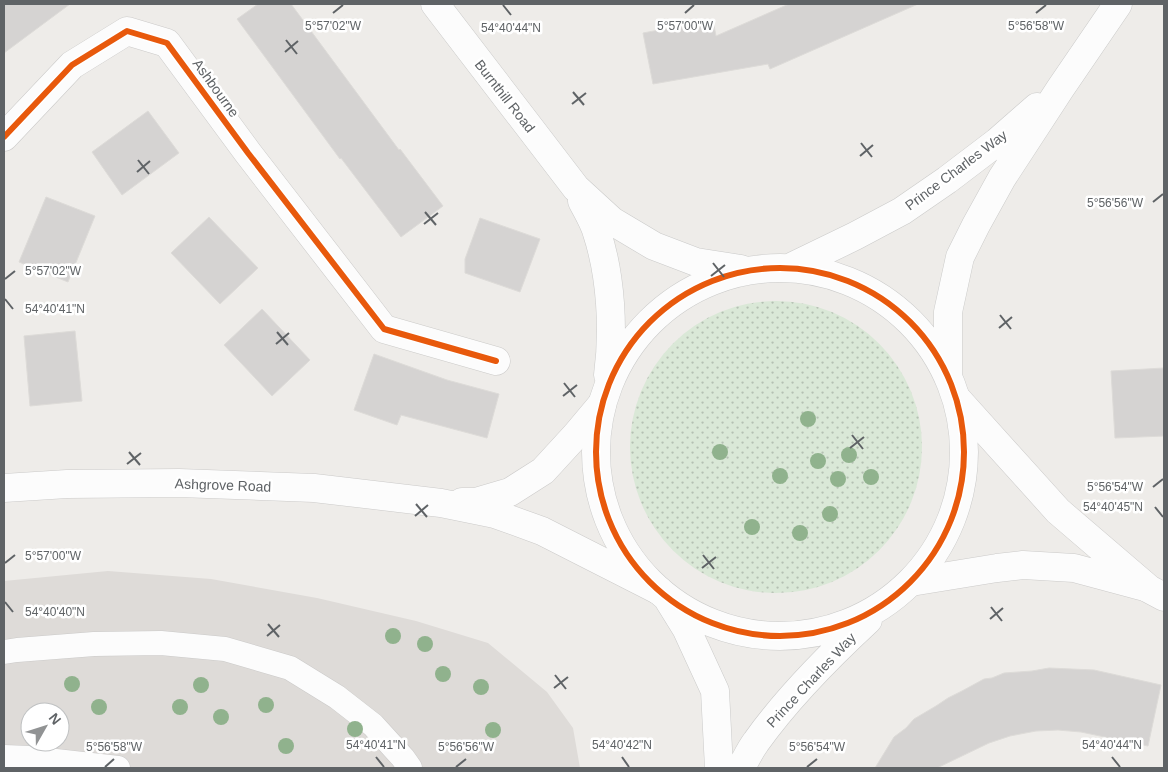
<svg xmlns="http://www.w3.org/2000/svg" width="1168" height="772" font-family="Helvetica,sans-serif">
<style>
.education{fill:#dedbd8;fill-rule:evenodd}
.grass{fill:url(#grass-dots)}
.building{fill:#d5d3d2;stroke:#dddbd8}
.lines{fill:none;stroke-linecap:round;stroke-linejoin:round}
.lane-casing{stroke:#cbcac9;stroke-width:25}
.street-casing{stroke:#cbcac9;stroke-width:29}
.secondary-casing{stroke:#cacac9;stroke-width:29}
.lane{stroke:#fcfcfc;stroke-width:24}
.street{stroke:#fcfcfc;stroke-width:28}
.secondary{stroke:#fcfcfc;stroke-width:28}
.cycleway-casing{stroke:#fff;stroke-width:9}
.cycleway{stroke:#e8590c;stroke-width:6}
.tree{fill:#90b28d}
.ticks{fill:none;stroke:#5f6366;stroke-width:2}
.labels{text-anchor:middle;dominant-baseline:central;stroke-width:5;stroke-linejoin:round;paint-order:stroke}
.street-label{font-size:14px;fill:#5f6366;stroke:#fff}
.ticks-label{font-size:12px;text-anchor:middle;fill:#5f6366;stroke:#fff;stroke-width:5;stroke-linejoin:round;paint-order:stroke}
</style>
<defs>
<pattern id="grass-dots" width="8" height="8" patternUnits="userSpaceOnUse" patternTransform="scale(1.25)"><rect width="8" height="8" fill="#dae8d7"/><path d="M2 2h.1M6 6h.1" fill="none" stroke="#b4c0b2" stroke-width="1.8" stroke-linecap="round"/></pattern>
</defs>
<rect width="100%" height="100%" fill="#eeece9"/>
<path class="education" d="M108,571L211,579L317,598L416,621L488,643L547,692L573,728L580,768H4V581ZM30,712H60V742H30Z"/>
<path class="grass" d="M630 447a146 146 0 1 1 292 0a146 146 0 1 1-292 0Z"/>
<path class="building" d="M4,4H70L4,53Z
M258,4H291L399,150L400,149L443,206L401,237L341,158L340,159L237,19Z
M789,4H918L770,69L768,64L653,84L643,33L713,20L716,36Z
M148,111L179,153L122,195L92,152Z
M46,197L95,216L68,282L19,262Z
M209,217L258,268L220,304L171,253Z
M480,218L540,239L520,292L465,273V259Z
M262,309L310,360L272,396L224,345Z
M75,331L82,401L30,406L24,336Z
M374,354L447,380L499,394L487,438L401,415L397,425L354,410Z
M1164,368V436L1115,438L1111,371Z
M1049,668L1094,670L1161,685L1148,746L1081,732L1058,730L1036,731L1010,736L989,743L937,768H875L894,737L906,728L914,719L936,706L948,698L962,691L984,679L992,678L1004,673L1032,671Z"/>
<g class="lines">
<defs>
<path id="lane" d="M4,652L17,650L94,644L161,643L225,649L290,668L337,697L373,725L403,758L410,768
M4,757L29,758L118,768"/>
<path id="street" d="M4,137L72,65L127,31L167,43L248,153L384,329L496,361
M957,399L1058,511L1149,589L1164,597
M4,488L67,484L179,483L314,488L441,503L495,514L542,531L658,590
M462,502H476L510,492L543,471L576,435L602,404
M911,582L997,568L1023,565L1074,568L1141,586"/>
<path id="secondary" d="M435,4L576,188L612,221L654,246L696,262L741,269
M582,201C587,211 594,222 597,233C611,276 614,330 608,375
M791,267L855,236L902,211L947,180L997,142L1037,107
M596 452a184 184 0 1 1 368 0a184 184 0 1 1-368 0Z
M948,375V312L960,257L976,225L1002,178L1060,89L1118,4
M668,599L686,628L715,691L719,768
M741,768C746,759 750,750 756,742C788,697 828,657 868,620"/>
</defs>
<use href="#lane" class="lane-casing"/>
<use href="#street" class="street-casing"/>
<use href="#secondary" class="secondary-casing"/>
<use href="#lane" class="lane"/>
<use href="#street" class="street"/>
<use href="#secondary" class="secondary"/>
<defs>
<path id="cycleway" d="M4,137L72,65L127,31L167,43L248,153L384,329L496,361
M596 452a184 184 0 1 1 368 0a184 184 0 1 1-368 0Z"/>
</defs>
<use href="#cycleway" class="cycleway-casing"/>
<use href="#cycleway" class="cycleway"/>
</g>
<g class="tree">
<circle cx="808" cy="419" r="8"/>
<circle cx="720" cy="452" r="8"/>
<circle cx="849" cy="455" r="8"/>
<circle cx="818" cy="461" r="8"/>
<circle cx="780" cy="476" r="8"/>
<circle cx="871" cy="477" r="8"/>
<circle cx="838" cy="479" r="8"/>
<circle cx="830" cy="514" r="8"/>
<circle cx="752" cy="527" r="8"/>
<circle cx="800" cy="533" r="8"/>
<circle cx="393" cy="636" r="8"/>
<circle cx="425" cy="644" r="8"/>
<circle cx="443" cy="674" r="8"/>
<circle cx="72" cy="684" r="8"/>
<circle cx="201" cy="685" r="8"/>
<circle cx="481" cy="687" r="8"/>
<circle cx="266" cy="705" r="8"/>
<circle cx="99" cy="707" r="8"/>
<circle cx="180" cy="707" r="8"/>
<circle cx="221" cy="717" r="8"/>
<circle cx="355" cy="729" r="8"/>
<circle cx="493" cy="730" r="8"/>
<circle cx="286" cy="746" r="8"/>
</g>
<path class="ticks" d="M503,5L511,15M333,13L343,5M685,13L694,5M1036,13L1046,5M286,40L297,54M285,52L298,41M573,92L584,105M572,104L586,93M861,143L872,157M860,156L873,145M138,160L149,174M137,172L150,161M1153,202L1163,194M425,212L436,225M424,224L438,213M713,263L724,277M711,276L725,265M5,279L15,271M5,299L13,309M1000,315L1011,329M999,328L1012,317M277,332L288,345M276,344L289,333M564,383L575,397M563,396L577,385M852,435L863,449M850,448L864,437M129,452L140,465M127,464L141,453M1153,487L1163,479M416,504L427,517M1155,507L1163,517M415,516L428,505M703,555L714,569M5,563L15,555M702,568L716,557M5,602L13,612M991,607L1002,621M990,619L1003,608M268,624L279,637M267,636L280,625M555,675L566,689M554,688L568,677M376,757L384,767M622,757L629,767M1112,757L1120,767M105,767L114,759M456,767L466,759M807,767L817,759"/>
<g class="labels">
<g class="street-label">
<text transform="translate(216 88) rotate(54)">Ashbourne</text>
<text transform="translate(505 96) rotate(52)">Burnthill Road</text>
<text transform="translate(956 170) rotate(-37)">Prince Charles Way</text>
<text transform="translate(223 485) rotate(2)">Ashgrove Road</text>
<text transform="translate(811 680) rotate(-47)">Prince Charles Way</text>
</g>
</g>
<g class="ticks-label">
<text x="685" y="30">5°57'00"W</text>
<text x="333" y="30">5°57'02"W</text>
<text x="1036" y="30">5°56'58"W</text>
<text x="511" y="32">54°40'44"N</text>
<text x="1115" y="207">5°56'56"W</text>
<text x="53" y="275">5°57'02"W</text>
<text x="55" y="313">54°40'41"N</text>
<text x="1115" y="491">5°56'54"W</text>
<text x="1113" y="511">54°40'45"N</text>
<text x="53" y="560">5°57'00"W</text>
<text x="55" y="616">54°40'40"N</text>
<text x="376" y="749">54°40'41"N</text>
<text x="622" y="749">54°40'42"N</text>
<text x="1112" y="749">54°40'44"N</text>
<text x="114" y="751">5°56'58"W</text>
<text x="466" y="751">5°56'56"W</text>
<text x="817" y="751">5°56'54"W</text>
</g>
<rect width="1168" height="772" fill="none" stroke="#5f6366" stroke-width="10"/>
<g transform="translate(45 727) rotate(51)"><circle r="24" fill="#ffffff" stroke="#bfc1c2"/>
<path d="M0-4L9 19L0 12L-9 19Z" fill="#919394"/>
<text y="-8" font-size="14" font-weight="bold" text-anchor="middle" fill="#5f6366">N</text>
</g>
</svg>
